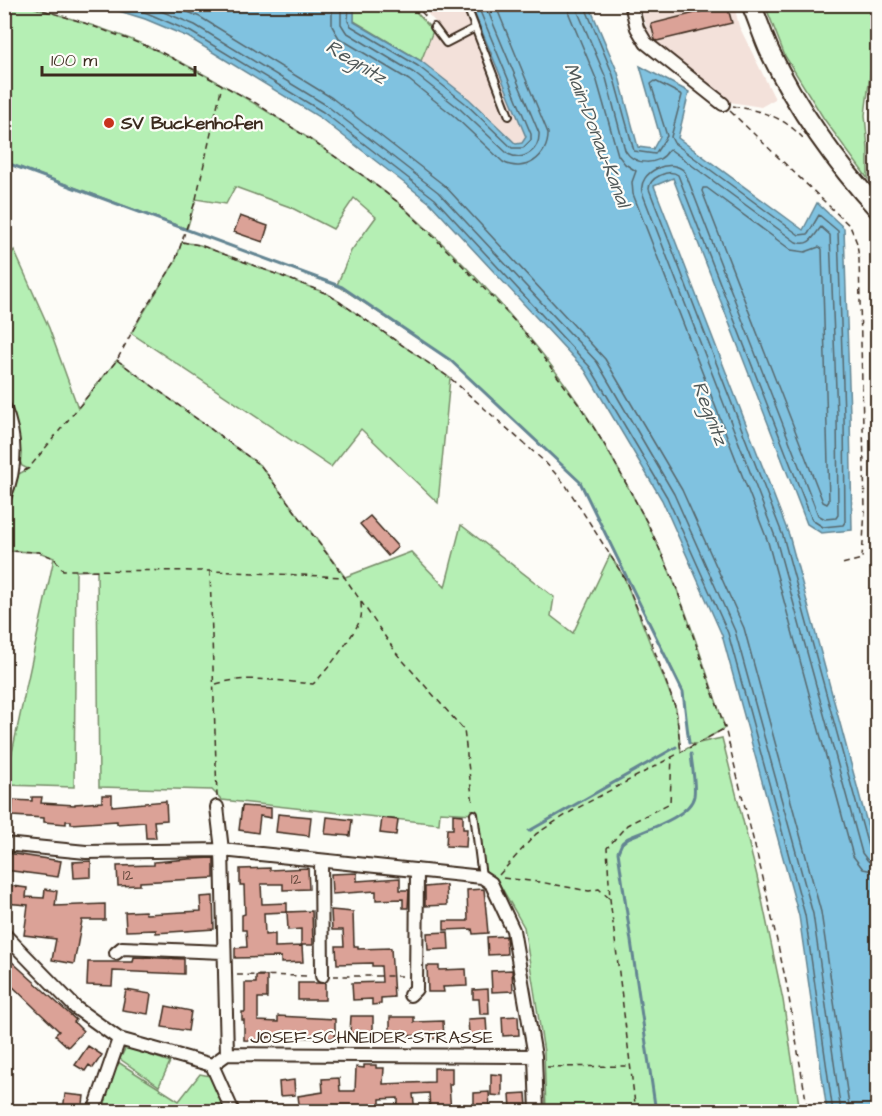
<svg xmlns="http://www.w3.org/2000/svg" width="882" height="1116" font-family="'Architects Daughter',sans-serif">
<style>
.built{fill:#f3e1da}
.green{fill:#b5efb4;stroke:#788c69;stroke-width:1.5}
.water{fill:#80c2e0;stroke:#648592;stroke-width:1.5}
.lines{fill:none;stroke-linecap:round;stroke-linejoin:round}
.shore{stroke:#57676c;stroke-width:1.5}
.stream{stroke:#648592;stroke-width:3}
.building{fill:#dba297;stroke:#3b2a1e;stroke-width:1.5}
.service-casing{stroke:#3b2a1e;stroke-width:10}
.minor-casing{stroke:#3b2a1e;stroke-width:16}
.secondary-casing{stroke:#3b2a1e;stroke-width:22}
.path{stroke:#3b2a1e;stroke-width:1.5;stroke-dasharray:6 4.5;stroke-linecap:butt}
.service{stroke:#fdfcf7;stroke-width:6}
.minor{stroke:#fdfcf7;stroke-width:12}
.secondary{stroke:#fdfcf7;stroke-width:18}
.poi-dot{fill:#c8321e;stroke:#fdfcf7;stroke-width:2}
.labels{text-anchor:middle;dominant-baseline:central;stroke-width:4.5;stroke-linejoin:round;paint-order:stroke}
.number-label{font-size:15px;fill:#63483c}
.poi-label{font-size:18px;font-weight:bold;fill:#3b2a1e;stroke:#fdfcf7;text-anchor:start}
.street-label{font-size:18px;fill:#3b2a1e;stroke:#fdfcf7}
.water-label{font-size:20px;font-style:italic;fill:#505858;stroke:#fdfcf7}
</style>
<rect width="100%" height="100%" fill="#fdfcf7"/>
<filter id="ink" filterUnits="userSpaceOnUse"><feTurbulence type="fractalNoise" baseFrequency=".0167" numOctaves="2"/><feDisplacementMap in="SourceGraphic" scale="12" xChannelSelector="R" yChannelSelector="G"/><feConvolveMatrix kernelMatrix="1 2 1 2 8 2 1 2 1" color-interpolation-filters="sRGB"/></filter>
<g filter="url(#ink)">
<path class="built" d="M420,5H471L526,137L522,143L516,144L469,99L421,61L437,24Z
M639,5H734L739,26L775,99L761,107L724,101L652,43Z"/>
<path class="green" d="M23,4C69,18 115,31 158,51C221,81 279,117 336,157C357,172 380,187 400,204C467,264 533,335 583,410C607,447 628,486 648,525C681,590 702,659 725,728L699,743L722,738L757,876L783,1000L800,1111H546L544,1052L524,927L496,878L491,883L482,877L474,814L440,812L439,824L222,800L212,790L99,787L97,570L76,571L74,787L5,785L54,558L39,552L5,551V498L13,477L28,469L22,466L14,447L5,407V264L14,250L49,328L78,408L117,360L261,466L345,577L411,552L445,587L461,525L554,597L551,616L573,633L610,555L624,577L676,709L681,752L695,744L689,743L683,691L580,482L450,360L337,285L351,251L376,217L354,198L333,229L290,207L235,187L226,204L196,199L187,229L5,162V5Z
M354,5H410L433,31L421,61L354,21Z
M765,5H877V19L865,115L868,149V179L824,119L785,56Z
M182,242L200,245L328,294L450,378L438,503L361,429L331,467L131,333L175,262Z
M126,1047L170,1062L159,1086L120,1059Z
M118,1062L179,1101L200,1074L210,1076L226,1111L101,1112Z"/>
<path class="water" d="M100,5H354V22L421,61L469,99L516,144L522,143L526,137L471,5H589L618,73L638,147L653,149L660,136L640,66L689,92L678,138L803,230L817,203L844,228L850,415L852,530L821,533L807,524L673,178L654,186L789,535L877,860V1111H827L799,916L722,635L662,500L585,370L430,203L319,117L188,37L145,19Z"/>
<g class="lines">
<path class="shore" d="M119,4L147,13L191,32L323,112L435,199L590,367L667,497L728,633L805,915L833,1112
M144,4L195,25L326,105L438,192L597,362L674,494L735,631L813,914L841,1112
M169,4L200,17L332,98L445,186L605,359L682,490L744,628L821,912L850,1112
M332,4V26L339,38L409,80L454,116L503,162C524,174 549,157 548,133L495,4
M341,4V24L346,32L414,73L460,109L508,154C524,162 540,150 539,133L485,4
M349,4L348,21L351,26L418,66L465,103L512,148H523L531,140V134L477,4
M568,4L569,14L597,81L618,155L625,164L636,171L632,182L633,194L768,542L853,856L863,869L878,872
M577,4L578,12L606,78L625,150C634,166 659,166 668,151L671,150L796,242C810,247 813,237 821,227L830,235L837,415L838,515L836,518L825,519L818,515L685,172C671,156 638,172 642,192L776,539L862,853L868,861L878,863
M584,4L613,75L634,151L655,154L667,136L651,84L655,81L682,95L671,137L674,143L799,235L808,234L819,215L838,231L844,415L845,522L843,525L823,527L812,520L678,175C669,168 649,178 649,189L783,536L869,850L872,855L878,856
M703,188H707L791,250L805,252L819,247L822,249L829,501L827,504L823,502L702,191Z"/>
<path class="stream" d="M4,162L342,287L450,360L580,482L683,692L689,743
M529,831L676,747
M656,1112L618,852L622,843L628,838C645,830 690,817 694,796C696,784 692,767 691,754"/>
</g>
<path class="building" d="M727,5L732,23L657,41L655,40L651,24Z
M240,216L268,226L263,242L234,232Z
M370,516L398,547L388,556L360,524Z
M102,795H112V806L166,801L167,820L154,821L156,838H146L145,822L117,824V821L71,824V821H66V824L44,822V818L12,816L13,800L32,801V797H42L41,803L75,805V804L102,802Z
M242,806L271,808V818L260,816L258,833L239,830Z
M278,814L311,817L309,836L276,832Z
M453,814L463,815V829H467L466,847L446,846L447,829H453Z
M327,817L352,820L350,836L325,834Z
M382,818L398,820L396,835L380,833Z
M7,853L61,861L58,877L5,870Z
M214,858V878L140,882V885L118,886L117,866L154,865V862L189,859Z
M91,861V877L74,878L73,862Z
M270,868V870L308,868L309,889L283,890V884H261L262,904L287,903V912L264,913L265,935L275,934V947L302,946L303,962L281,963V957L235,958V948L247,947L246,930H242V915L245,914L244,885H240V869Z
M357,873V881L400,878V890H409L408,908H403V899L376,900V891L332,894L331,874Z
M4,885L27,888L26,897L44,898L45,889L57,891L55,906L105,904V920H82L74,964L52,960L56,939L24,935L28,905L4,903Z
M446,885L447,905L425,906V887Z
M484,889L488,933L473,934L472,929L444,930V921H468L467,890Z
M213,896L214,929L156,933V930L126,931L125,912L145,911L146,914L201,911L200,897Z
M331,910L353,912L354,946H358V949L391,948L394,997L381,998V1004L372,1005V999L353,1000L352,983L382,982L381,966H372V963L337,964L336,946H344L343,930H332Z
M312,911L313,945H301V929L288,930L287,912Z
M448,932L449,949L428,950L427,933Z
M506,936L507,954L488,955L487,937Z
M4,957L9,961L10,960L76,1020L74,1022L83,1031L68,1047L55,1035L59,1031L41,1014L9,983L4,987Z
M134,957L184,959V974L113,971L112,986L87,985L88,962H133Z
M427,966H439V970L466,969L467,986L443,987L444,992H428Z
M512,970L513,991L492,992L491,971Z
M256,976H267V998H258V1021L278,1022V1016L335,1019V1038L267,1037V1041L244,1040V1020H242V1012H245V983H256Z
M298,983H325V1000H298Z
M488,989L489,1014H480L479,999H473V990Z
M126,990L151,994L148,1014L122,1010Z
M166,1006L191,1011L188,1031L162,1027Z
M351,1016H373V1033H350Z
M518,1016L519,1035L503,1036L502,1017Z
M390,1017H414V1022L443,1021L444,1038L426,1039V1036L390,1035Z
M486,1018L487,1034L469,1035L468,1019Z
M88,1046L102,1055L93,1068L89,1065L85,1071L75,1065Z
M364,1065H376V1068H384L383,1084L434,1082V1068H452V1084H449L451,1112H430L429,1093L413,1094L415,1112H398V1098L380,1099V1112H357V1108H325L300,1111L298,1096L323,1092L322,1079L339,1078L340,1091H355L356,1067L364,1068Z
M491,1074L502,1075V1096L491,1095Z
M294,1080L295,1095L280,1096L279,1082Z
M489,1092L490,1109H474V1093Z
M526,1093L527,1108L511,1109L510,1094Z
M65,1094L84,1096L82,1112H63Z"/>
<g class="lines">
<defs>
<path id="service" d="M466,4L509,116
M434,27L446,43L475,28
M474,814L482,877
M33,1112L35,1108"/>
<path id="minor" d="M631,4L637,28L646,43L723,104
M4,407C17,438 17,467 4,498
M217,807L222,850L227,1054
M4,844L86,852L222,850L482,877L491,883L513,930L535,1056L537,1112
M321,862L322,976
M4,934L76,1008L119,1039L212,1065L233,1112
M116,953L122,948L223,952
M410,995L416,989L417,870
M212,1065L227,1054L535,1056
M94,1112L119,1039"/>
<path id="secondary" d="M751,4C758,20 763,37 770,52C796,107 837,165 878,209"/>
</defs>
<use href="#service" class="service-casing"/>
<use href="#minor" class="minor-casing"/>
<use href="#secondary" class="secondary-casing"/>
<path class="path" d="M23,4L79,21L157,50L256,103L365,177L399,203L461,264L521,328L582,409L609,452L649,526L674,581L725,728L763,878L787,986L808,1112
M414,4L428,19
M733,106C763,112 781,115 803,138
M730,111L850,226L857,243L859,259L865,509L862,559L842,564
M182,242L200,245L328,294L450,378L545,462L565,484L624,577L651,641L676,709L681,752
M117,360L261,466L345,578L397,654L464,730L473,804
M24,471L29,468L117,360L141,315L175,262L196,199L222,85
M4,551L39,552L54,558L63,570L210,571L344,577
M210,571L217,797
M216,684C247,675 280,681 313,684C324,675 358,630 361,617C362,613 361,607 361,602
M499,875L536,834L572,811L724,729
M503,878L540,882L589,891L599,889L610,899
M237,975L310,976
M333,976H406
M547,1067L629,1066
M636,1112L610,899L607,848L627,825L670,803L672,756"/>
<use href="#service" class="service"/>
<use href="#minor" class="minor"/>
<use href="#secondary" class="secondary"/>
</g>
</g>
<circle class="poi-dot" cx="109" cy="123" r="6"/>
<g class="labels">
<g class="number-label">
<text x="128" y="875">12</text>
<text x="296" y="879">12</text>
</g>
<g class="poi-label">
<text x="121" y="123">SV Buckenhofen</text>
</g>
<g class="street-label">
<text x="372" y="1037">JOSEF-SCHNEIDER-STRASSE</text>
</g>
<g class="water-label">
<text transform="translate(356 62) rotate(31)">Regnitz</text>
<text transform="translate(597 135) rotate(69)">Main-Donau-Kanal</text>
<text transform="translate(710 413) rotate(69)">Regnitz</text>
</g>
</g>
<rect width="882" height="1116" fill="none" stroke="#fdfcf7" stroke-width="24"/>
<rect x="12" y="12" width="858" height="1092" fill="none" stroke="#3b2a1e" stroke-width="2" filter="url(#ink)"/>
<path d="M42 66v9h153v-9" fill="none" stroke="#3b2a1e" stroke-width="3"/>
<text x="51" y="66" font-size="18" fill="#3b2a1e" stroke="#fdfcf7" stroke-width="4.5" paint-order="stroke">100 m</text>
</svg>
